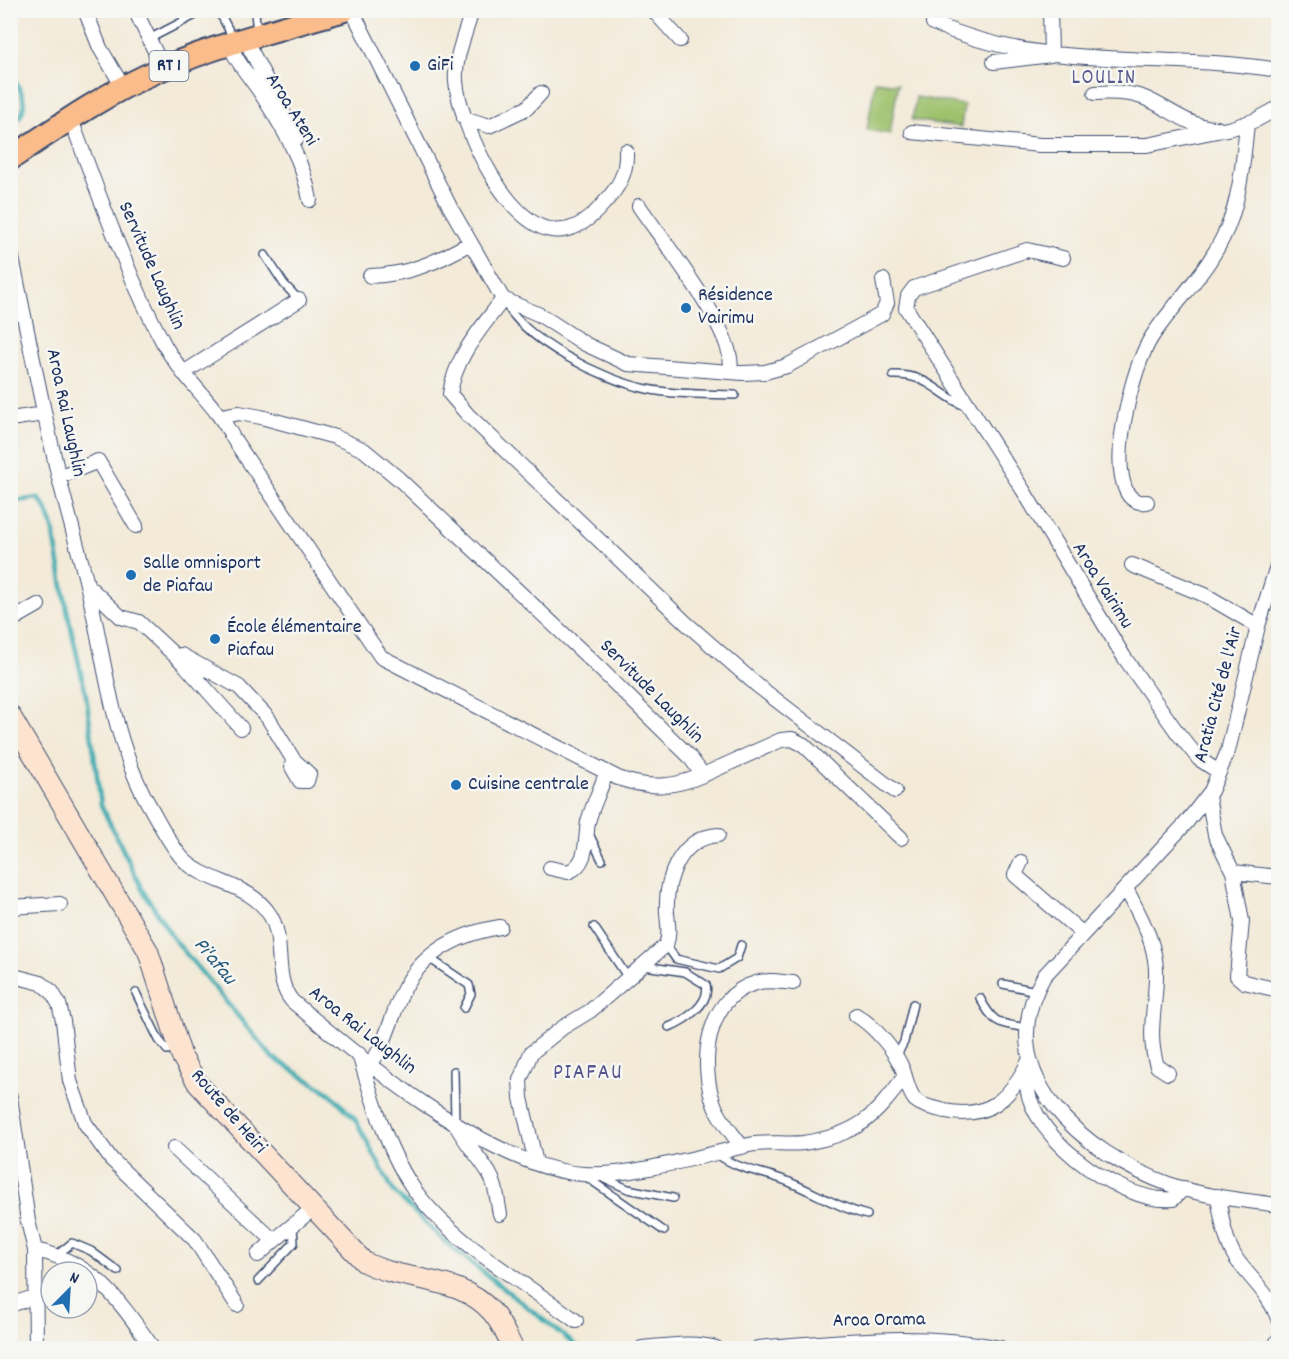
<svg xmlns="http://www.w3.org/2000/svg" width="1289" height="1359" font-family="Dekko,sans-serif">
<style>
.green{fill:#9dc16c;stroke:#5c7865;stroke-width:1.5}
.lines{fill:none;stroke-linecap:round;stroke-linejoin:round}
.stream{stroke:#39abb2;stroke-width:4.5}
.service-casing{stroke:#3b4b70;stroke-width:10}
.minor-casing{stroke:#3b4b70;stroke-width:16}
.secondary-casing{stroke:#3b4b70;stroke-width:22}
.primary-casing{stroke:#3b4b70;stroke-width:26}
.service{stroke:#fff;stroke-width:7}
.minor{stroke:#fff;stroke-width:14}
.secondary{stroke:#fde4d0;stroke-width:20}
.primary{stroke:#f9bc8a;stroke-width:22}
.poi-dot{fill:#1f6fb2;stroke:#f6f6f2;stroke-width:2}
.labels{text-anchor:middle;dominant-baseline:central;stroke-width:5;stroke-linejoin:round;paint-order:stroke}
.shield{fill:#f6f6f2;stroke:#5d6b8a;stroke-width:1.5}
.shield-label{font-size:18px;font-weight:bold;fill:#1b2f5e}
.poi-label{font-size:20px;fill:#1b2f5e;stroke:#f6f6f2;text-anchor:start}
.street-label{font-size:20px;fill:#1b2f5e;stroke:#f6f6f2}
.neighbourhood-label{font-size:21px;letter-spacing:1.5px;fill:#57578e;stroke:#f6f6f2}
.water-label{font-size:21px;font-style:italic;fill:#265a7b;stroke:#f6f6f2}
.quarter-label{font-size:22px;letter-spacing:1.5px;fill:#57578e;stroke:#f6f6f2}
</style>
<rect width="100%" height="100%" fill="#f6f6f2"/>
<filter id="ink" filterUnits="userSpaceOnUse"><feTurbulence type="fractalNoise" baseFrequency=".0167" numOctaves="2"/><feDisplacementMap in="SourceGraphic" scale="12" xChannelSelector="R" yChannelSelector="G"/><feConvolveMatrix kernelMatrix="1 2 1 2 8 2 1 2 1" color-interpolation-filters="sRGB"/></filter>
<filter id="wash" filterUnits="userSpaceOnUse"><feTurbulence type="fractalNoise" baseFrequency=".008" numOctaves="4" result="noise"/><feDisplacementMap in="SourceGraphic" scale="24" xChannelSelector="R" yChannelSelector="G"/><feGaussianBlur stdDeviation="1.35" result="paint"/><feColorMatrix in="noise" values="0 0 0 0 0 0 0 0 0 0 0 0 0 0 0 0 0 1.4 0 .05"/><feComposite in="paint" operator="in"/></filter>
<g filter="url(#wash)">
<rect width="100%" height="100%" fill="#f3ead8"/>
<path class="green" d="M875,81L898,84L890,134L867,130Z
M916,97L964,105L961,127L912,120Z"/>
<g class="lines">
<path class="stream" d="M10,69C21,95 35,106 10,127
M10,502L38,498L46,508L53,528L67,610L86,695L101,805L142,889L173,938L272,1057L331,1094L355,1119L394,1192L444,1241L579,1348"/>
</g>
</g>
<g filter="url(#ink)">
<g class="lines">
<defs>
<path id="service" d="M214,10L222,17L234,40
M257,32L255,13L259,10
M149,39L205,10
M265,255L284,284L299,300
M504,301C525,341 603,380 647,389C675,395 706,394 735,395
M893,375C929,374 937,394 965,406
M589,834L602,860
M594,927L628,978
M666,945L676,959L719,969L737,958L741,945
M429,958L469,985L471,994L464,1008
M644,966L685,972L706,985C711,1004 684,1021 669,1027
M1003,984L1036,991
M136,993L159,1040L167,1050L177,1048
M980,998C994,1025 999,1023 1027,1028
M896,1057L904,1042L913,1004
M454,1071L455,1122
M716,1153C738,1171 764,1171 789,1182C816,1193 839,1208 867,1215
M585,1176L664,1231
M601,1177L628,1189L673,1198
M57,1255L72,1243L91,1251L118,1271
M258,1281L294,1243L293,1227"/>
<path id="minor" d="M85,10L100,48L123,87
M135,10L163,68
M352,10L450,207L503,299
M472,10C466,33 454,58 456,81C459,123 511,239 563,230C579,228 594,215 604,203C619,187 627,173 626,151
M653,10L680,40
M933,23C1045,73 1160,51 1278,70
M245,39L297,139
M229,44C240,68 249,75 262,95C283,128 304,162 310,200
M994,62L1051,55L1050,10
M1095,93C1112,92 1126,92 1142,97C1169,107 1188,128 1217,128
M70,117C99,194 126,274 165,346C184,380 216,404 233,438L381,657L618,778C649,789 673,788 703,775L689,756L589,658L399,479L364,450L335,437L261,417L239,413L222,416
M464,118L489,126L527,108L541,93
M912,132L1040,145H1147L1232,128L1256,120L1278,108
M639,206C661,239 739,335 730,371
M10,248C26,325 41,402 59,478C68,514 78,548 87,584C105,658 111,738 149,805C159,822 170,845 183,859C207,884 249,882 270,915C286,941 272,977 292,1001C361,1059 491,1168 583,1174C629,1177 702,1156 749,1145C766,1141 786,1145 803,1143C857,1135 874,1118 905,1076
M1063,258L1027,250L914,288L908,296L906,308L1023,490L1124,657L1177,732L1199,759L1219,772
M370,276C407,275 438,262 470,243
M503,299C481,329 455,356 450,394L468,415L686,623L758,686L895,791
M503,299L540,315L585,344L628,364L743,373L765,372L787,366L882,314L887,303L883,280
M183,373L299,300
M10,419L44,414
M59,477L98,461L136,526
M1147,502C1130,504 1125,492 1122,477C1115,442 1134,361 1155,332C1181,295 1216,263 1231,218C1241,189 1244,154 1247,123
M1278,563L1258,626L1228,751L1211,791L1186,823L1044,976C987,1075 1085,1154 1171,1185C1205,1197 1243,1200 1278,1205
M1132,565L1205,595L1258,626
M87,585L121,617L139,622L183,663L241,728
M10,621L38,605
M181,655L239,687L268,718L293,759
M293,759L309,774L307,781H300L292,767Z
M703,775L781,740L792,739L804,745L901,838
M1208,796L1215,835L1233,872L1242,921L1237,976L1244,982L1278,990
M1021,862L1015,875L1082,933
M550,868L568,872C589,864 585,839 588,822C592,806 601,789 606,773
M1233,872L1278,877
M1126,888C1139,915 1155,940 1156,970C1157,1004 1146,1033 1157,1066L1168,1073
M10,907L60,904
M10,975L41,983L52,992L59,1004L63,1021L70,1081L85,1123L111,1159L195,1240L237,1305
M856,1015C874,1026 895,1050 903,1070C906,1079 909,1093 915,1100C923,1107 935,1108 945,1111C990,1120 1011,1097 1030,1059
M359,1054C371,1095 387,1149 411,1185C448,1241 523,1281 576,1321
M371,1064C386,1042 391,1019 401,995C420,954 456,934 500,927
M1028,1070C1014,1128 1121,1205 1173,1199L1184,1188
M10,1097L28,1221L35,1250L36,1348
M455,1123C465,1143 478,1155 489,1173C497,1186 497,1200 500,1214
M742,1147C733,1134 719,1119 714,1104C699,1063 706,997 756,983C768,979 781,982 793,983
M174,1148L272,1239H276L315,1207
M536,1163L521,1098L520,1080L531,1053L562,1028L590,1011L666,945C670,934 668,925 667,913C665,878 680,838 718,835
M1218,1196C1221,1216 1225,1242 1237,1260C1252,1280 1269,1294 1278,1318
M35,1250C95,1262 119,1301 153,1348
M258,1255L276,1239
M10,1305L37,1296
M642,1348C665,1346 693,1341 716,1348
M758,1348C840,1341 920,1332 1001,1348
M1274,1348L1278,1340"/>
<path id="secondary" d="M10,715L148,951L182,1057L198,1084L364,1262C405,1283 460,1275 492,1312C501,1322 507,1337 513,1348"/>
<path id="primary" d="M10,159C60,125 109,91 164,68C222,43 284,28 344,10"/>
</defs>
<use href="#service" class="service-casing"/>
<use href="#minor" class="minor-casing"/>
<use href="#secondary" class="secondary-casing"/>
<use href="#primary" class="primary-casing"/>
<use href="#service" class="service"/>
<use href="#minor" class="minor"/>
<use href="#secondary" class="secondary"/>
<use href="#primary" class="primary"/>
</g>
</g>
<g class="poi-dot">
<circle cx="415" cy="66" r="6"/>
<circle cx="686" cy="308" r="6"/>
<circle cx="131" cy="575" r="6"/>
<circle cx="215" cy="639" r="6"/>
<circle cx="456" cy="785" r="6"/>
</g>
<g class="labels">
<rect class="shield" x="149.5" y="51" width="39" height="30" rx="4.5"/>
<g class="shield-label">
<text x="169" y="66">RT 1</text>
</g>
<g class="poi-label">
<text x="427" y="66">GiFi</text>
<text x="698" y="296">Résidence<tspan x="698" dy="23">Vairimu</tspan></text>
<text x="143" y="564">Salle omnisport<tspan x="143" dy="23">de Piafau</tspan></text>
<text x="227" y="628">École élémentaire<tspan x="227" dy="23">Piafau</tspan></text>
<text x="468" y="785">Cuisine centrale</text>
</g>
<g class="street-label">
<text transform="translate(291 110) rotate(58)">Aroa Ateni</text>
<text transform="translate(151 266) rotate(66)">Servitude Laughlin</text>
<text transform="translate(65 413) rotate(78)">Aroa Rai Laughlin</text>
<text transform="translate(1102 586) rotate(58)">Aroa Vairimu</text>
<text transform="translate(651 692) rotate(45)">Servitude Laughlin</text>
<text transform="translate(1219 695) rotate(-75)">Aratia Cité de l'Air</text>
<text transform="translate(362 1031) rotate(38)">Aroa Rai Laughlin</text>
<text transform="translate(228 1112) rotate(49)">Route de Heiri</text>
<text transform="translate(879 1321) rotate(-1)">Aroa Orama</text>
</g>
<g class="neighbourhood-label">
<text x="1104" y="79">LOULIN</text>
</g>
<g class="water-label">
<text transform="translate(214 962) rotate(50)">Pi'afau</text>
</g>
<g class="quarter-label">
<text x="588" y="1073">PIAFAU</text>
</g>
</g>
<rect width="1289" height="1359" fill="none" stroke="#f6f6f2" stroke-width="36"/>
<g transform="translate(69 1290) rotate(24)"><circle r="28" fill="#f6f6f2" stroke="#9ea6b7" stroke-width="1.5"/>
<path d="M0-4.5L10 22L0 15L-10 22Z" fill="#1f6fb2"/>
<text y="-9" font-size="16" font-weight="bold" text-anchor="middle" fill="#1b2f5e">N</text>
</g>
</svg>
